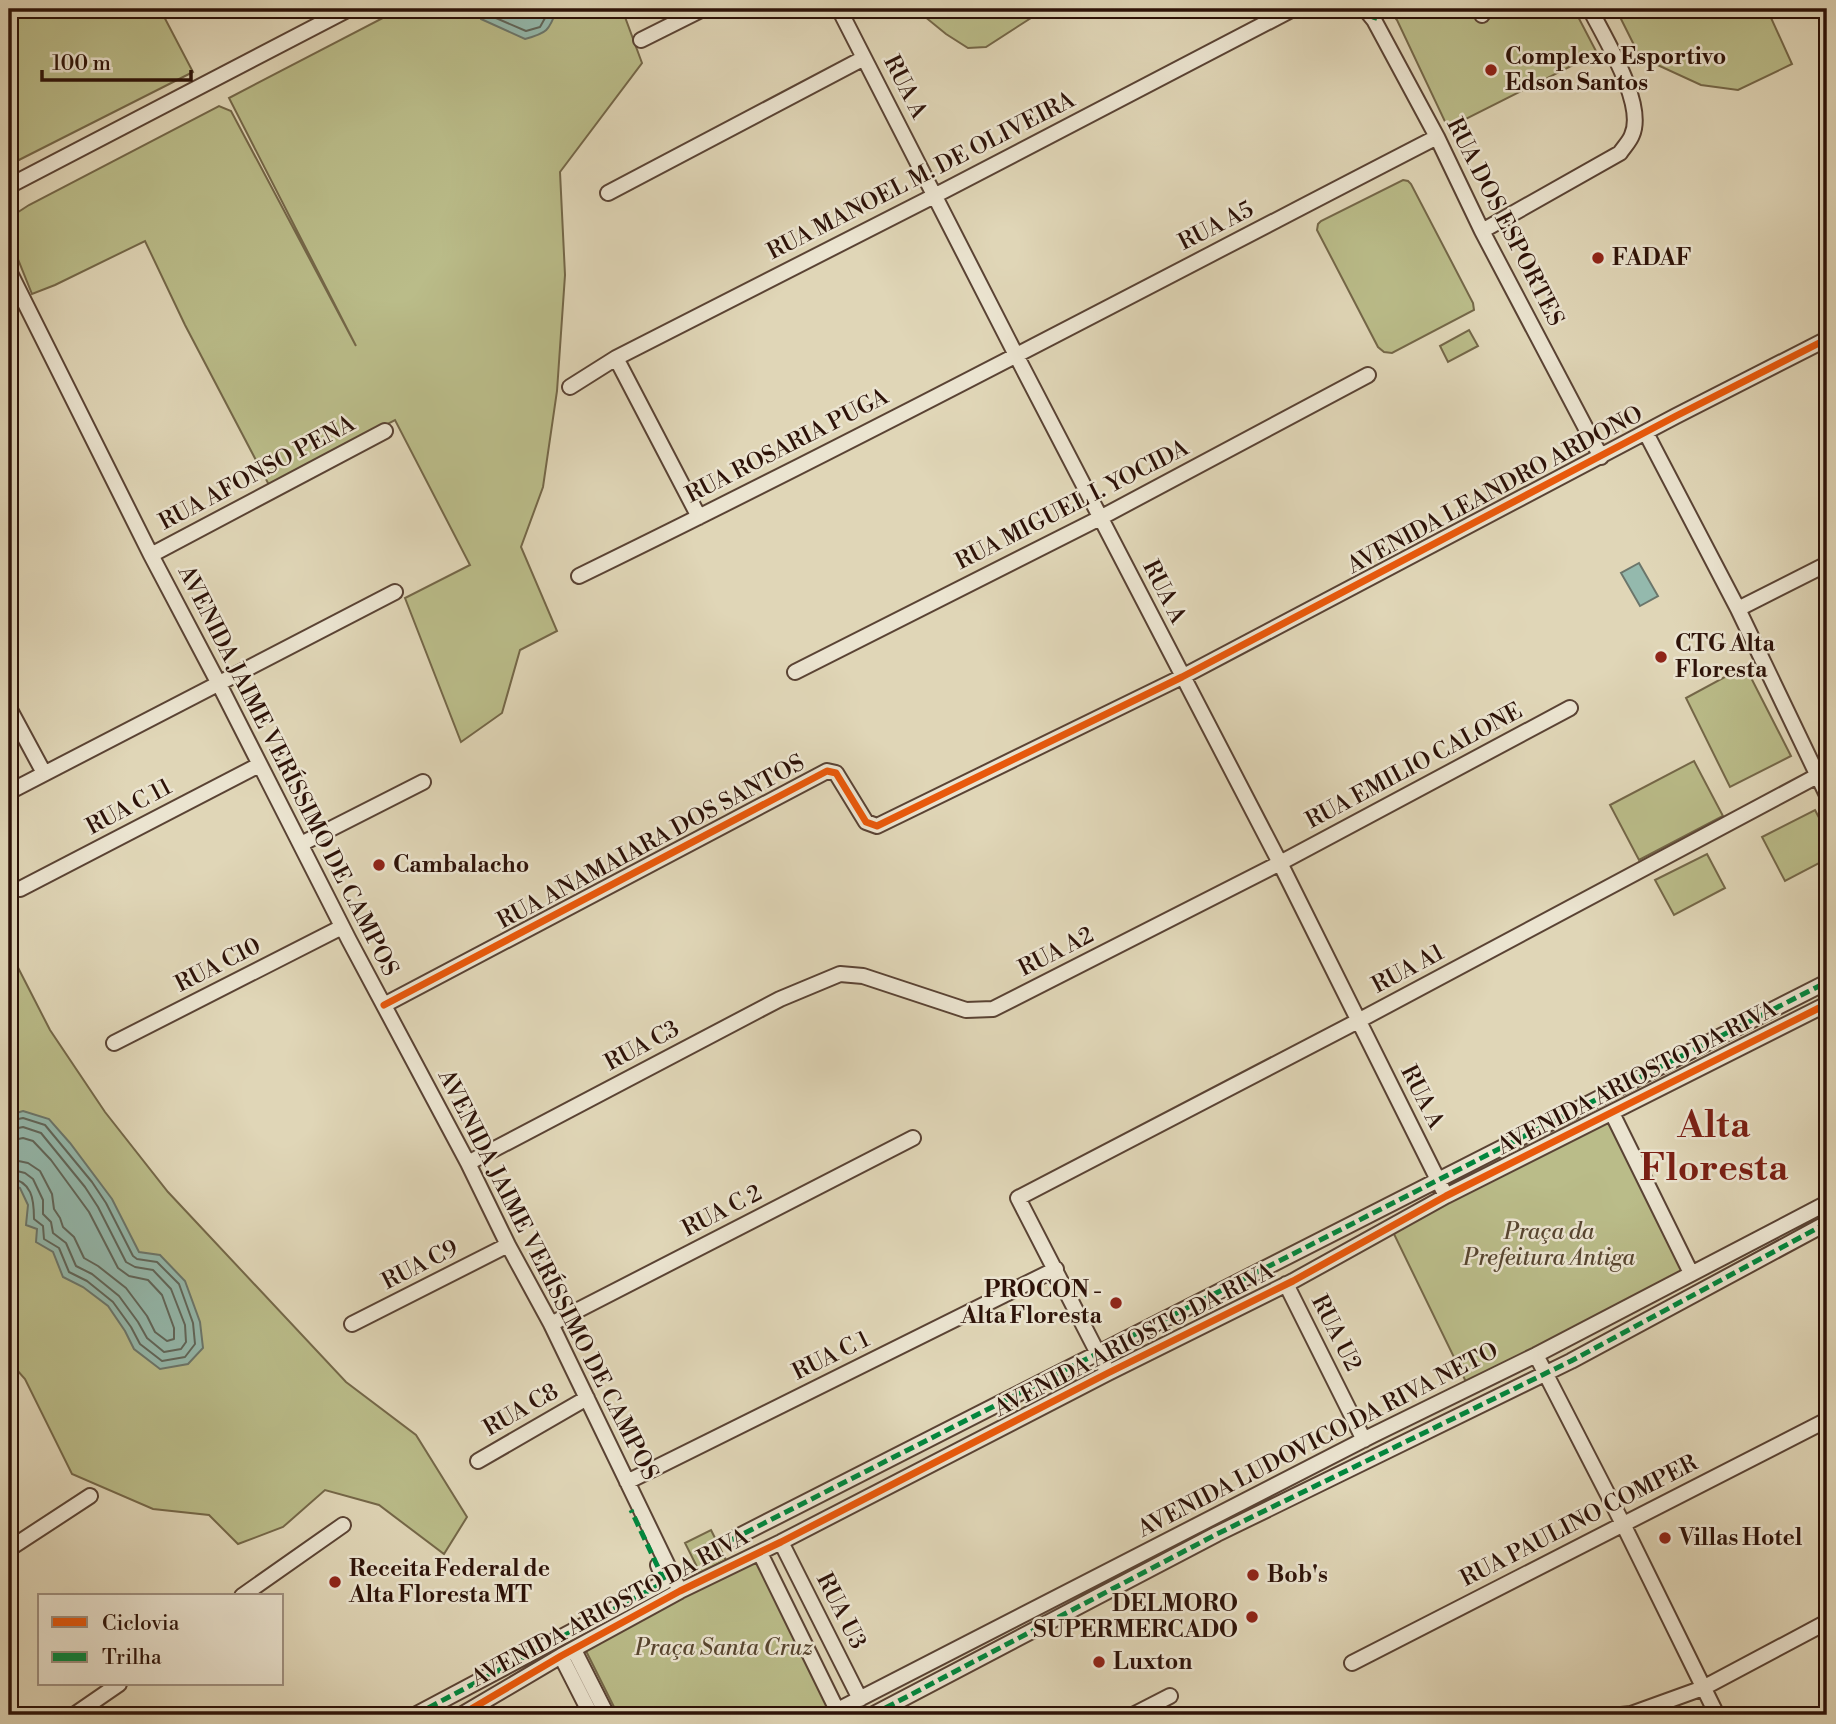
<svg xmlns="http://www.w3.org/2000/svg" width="1836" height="1724" font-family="'Libre Bodoni',serif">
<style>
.green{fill:#babc89;stroke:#746748;stroke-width:2}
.water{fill:#94b9ad;stroke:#6b766b;stroke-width:2}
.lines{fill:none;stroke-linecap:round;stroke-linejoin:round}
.shore{stroke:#60665a;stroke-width:2}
.minor-casing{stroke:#5a4334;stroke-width:18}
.minor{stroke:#ebe4d0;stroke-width:14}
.quiet{stroke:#00873e;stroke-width:5;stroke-dasharray:10 5;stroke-linecap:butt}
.cycleway-casing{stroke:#ebe4d0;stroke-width:11}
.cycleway{stroke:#e8590c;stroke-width:7}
.poi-dot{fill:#8f2418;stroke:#ebe4d0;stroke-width:2.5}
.labels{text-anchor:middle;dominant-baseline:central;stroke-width:5;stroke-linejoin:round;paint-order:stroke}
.poi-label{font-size:23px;font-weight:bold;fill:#2d1208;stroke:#ebe4d0;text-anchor:start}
.street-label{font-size:23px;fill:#2d1208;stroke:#ebe4d0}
.park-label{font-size:23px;font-style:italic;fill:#57452f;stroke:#ebe4d0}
.town-label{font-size:37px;font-weight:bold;fill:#7a1f14;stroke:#ebe4d0}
</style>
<rect width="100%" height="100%" fill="#e0d6b7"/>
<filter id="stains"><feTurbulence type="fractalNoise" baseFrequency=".00286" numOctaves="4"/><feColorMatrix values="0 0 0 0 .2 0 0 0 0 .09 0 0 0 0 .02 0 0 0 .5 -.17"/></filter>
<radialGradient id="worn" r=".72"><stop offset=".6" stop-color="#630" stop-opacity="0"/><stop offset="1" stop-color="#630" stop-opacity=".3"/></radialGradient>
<path class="green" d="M9,9H160L193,72L9,165Z
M400,9H622L642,63L560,172L565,275L557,391L543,487L521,547L557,631L520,650L502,713L461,742L405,598L470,565L395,420L269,485L185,325L145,241L55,285L32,294L9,237V218L29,205L219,106L231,111L356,346L229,98Z
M918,9H1045L986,47L968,48L946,34L919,12Z
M1388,9H1574L1597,53L1448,128L1397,20Z
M1616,9H1767L1792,64L1738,90L1701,85L1640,57Z
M1403,180L1408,181L1411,184L1473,303L1474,310L1392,353L1384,352L1378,347L1317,230L1318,224L1321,221Z
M1469,330L1478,346L1448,362L1440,346Z
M1745,666L1791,756L1730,787L1686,698Z
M1694,761L1723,816L1639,860L1610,805Z
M1815,810L1827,833V859L1785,881L1762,837Z
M1707,854L1725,888L1674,915L1655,880Z
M9,950L50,1030L105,1112L168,1192L346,1382L416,1435L467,1517L444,1554L379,1505L325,1490L283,1527L238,1544L209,1515L153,1509L72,1474L25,1379L9,1361Z
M1610,1117L1686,1272L1467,1384L1392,1230Z
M711,1530L726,1560L700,1573L685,1543Z
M757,1560L829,1705L809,1715H618L586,1651L684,1591Z"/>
<path class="water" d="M480,9H557C549,31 547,33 525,39L481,19Z
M1639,563L1658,596L1640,606L1621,573Z
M23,1111L49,1119L70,1143L112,1199L139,1252L160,1255L185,1281L200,1322L203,1348L188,1364L160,1369L134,1349L125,1331L108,1306L83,1287L63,1277L53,1252L36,1242L37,1229L26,1225L28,1205L20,1188L9,1184V1115Z"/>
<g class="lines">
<path class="shore" d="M487,9L489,15L526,31L540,27L550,9
M9,1121L23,1118L45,1125L92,1182L106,1203L133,1256L137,1259L157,1262L179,1284L193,1323L195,1344L185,1357L162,1361L140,1344L131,1327L113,1302L87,1281L69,1272L59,1248L44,1239L43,1226L34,1219C34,1199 32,1181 9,1178
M9,1130L23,1127L41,1133L85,1187L98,1207L126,1262L135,1267L153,1270L171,1289L185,1325L186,1342L181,1349L164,1352L147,1338L138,1322L119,1296L92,1274L76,1266L66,1243L53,1233L51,1222L43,1214V1200L33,1179L25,1173L9,1169
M9,1141L23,1138L33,1141L51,1160L89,1212L118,1268L129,1276L148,1280L162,1295L174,1328V1339L167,1341L155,1332L147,1316L126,1288L98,1266L84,1258L74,1237L63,1227L60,1218L54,1209L52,1194L40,1171L28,1163L9,1159"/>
<defs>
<path id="minor" d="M839,9L1016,355L1280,863L1446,1196
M1365,9L1374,20L1437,137L1482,231L1601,457
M1482,15L1485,9
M641,40L703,9
M9,186L349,9
M608,193L864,58
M1482,231L1620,153C1624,147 1630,141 1632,135C1646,104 1604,37 1590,9
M9,271L151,555L219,684L349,940L468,1163L508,1245L551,1324L680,1591
M616,358L699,517
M570,387L616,358L936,195L1293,9
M1646,433L1738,609L1827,795
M151,555L385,431
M579,576C868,435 1152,284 1437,137
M1738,609L1827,564
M795,672L1100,518L1368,375
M9,708L44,773
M9,792L395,592
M301,844L423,782
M20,889L259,765
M384,1005L827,771L836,773L866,822L877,826L1182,677L1676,416L1827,339
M114,1043L342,927
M1612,1113L1691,1273
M468,1163L780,999L840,974L863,976L966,1010L993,1009L1280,863L1570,708
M1286,1284L1364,1440
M352,1324L508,1245
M551,1324L913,1138
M1536,1355L1623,1524L1717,1715
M1108,1373L1018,1198L1358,1021L1817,776
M478,1461L587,1398
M627,1482L1056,1269
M731,1540L1827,982
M781,1542L860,1699
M9,1549L90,1496
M760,1553L837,1710
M242,1596L343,1525
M574,1650L607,1715
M561,1656L591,1715
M1352,1663L1827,1420
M74,1715L119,1684
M415,1715L665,1582L658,1565
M461,1715L561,1656L680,1591L781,1542L1108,1373L1293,1281L1446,1196L1827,1004
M828,1715L1373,1435L1536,1355L1827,1203
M872,1715L1217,1534L1571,1361L1827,1223
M1133,1715L1170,1696
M1621,1715L1631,1714L1703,1688L1827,1622"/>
</defs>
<use href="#minor" class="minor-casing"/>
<use href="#minor" class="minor"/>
<path class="quiet" d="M1482,15L1485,9
M1374,20L1378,9
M731,1540L1827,982
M415,1715L665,1582L631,1510
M872,1715L1217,1534L1571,1361L1827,1223"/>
<defs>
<path id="cycleway" d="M384,1005L827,771L836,773L866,822L877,826L1182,677L1676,416L1827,339
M461,1715L561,1656L680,1591L781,1542L1108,1373L1293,1281L1446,1196L1827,1004"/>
</defs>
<use href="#cycleway" class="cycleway-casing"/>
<use href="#cycleway" class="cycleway"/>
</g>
<g class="poi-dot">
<circle cx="1491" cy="70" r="7"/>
<circle cx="1598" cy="258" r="7"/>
<circle cx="1661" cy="657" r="7"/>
<circle cx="379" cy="865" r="7"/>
<circle cx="1116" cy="1303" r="7"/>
<circle cx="1665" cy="1538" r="7"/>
<circle cx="1253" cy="1575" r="7"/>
<circle cx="335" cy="1582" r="7"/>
<circle cx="1252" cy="1617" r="7"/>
<circle cx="1099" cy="1662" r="7"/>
</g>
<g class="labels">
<g class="poi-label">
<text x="1505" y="57">Complexo Esportivo<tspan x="1505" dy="26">Edson Santos</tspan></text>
<text x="1612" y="258">FADAF</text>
<text x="1675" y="644">CTG Alta<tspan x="1675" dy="26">Floresta</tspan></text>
<text x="393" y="865">Cambalacho</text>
<text x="1102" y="1290" text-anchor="end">PROCON -<tspan x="1102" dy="26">Alta Floresta</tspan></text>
<text x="1679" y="1538">Villas Hotel</text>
<text x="349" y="1569">Receita Federal de<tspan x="349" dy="26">Alta Floresta MT</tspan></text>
<text x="1267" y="1575">Bob's</text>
<text x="1238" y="1604" text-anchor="end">DELMORO<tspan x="1238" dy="26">SUPERMERCADO</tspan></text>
<text x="1113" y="1662">Luxton</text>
</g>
<g class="street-label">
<text transform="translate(905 87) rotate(63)">RUA A</text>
<text transform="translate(921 176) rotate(-27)">RUA MANOEL M. DE OLIVEIRA</text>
<text transform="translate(1505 222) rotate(63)">RUA DOS ESPORTES</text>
<text transform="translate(1216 226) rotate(-27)">RUA A5</text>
<text transform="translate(787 446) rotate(-27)">RUA ROSARIA PUGA</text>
<text transform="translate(257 473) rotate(-28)">RUA AFONSO PENA</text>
<text transform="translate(1495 490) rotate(-28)">AVENIDA LEANDRO ARDONO</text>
<text transform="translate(1072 505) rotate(-27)">RUA MIGUEL I. YOCIDA</text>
<text transform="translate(1164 592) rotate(63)">RUA A</text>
<text transform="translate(1414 766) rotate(-28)">RUA EMILIO CALONE</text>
<text transform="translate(288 771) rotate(63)">AVENIDA JAIME VERÍSSIMO DE CAMPOS</text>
<text transform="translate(129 807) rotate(-28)">RUA C 11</text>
<text transform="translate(651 842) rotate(-28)">RUA ANAMAIARA DOS SANTOS</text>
<text transform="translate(1056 952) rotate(-27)">RUA A2</text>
<text transform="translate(218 965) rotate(-27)">RUA C10</text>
<text transform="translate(1408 969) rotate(-28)">RUA A1</text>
<text transform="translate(642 1046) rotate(-28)">RUA C3</text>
<text transform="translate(1637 1078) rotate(-27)">AVENIDA ARIOSTO DA RIVA</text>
<text transform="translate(1422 1097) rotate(63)">RUA A</text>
<text transform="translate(722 1211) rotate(-27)">RUA C 2</text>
<text transform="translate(420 1265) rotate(-27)">RUA C9</text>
<text transform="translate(548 1275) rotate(63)">AVENIDA JAIME VERÍSSIMO DE CAMPOS</text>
<text transform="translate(1336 1333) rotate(63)">RUA U2</text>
<text transform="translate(1134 1340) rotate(-27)">AVENIDA ARIOSTO DA RIVA</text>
<text transform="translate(831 1356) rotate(-26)">RUA C 1</text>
<text transform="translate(521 1410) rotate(-30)">RUA C8</text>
<text transform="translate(1318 1440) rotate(-27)">AVENIDA LUDOVICO DA RIVA NETO</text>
<text transform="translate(1579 1521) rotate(-27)">RUA PAULINO COMPER</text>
<text transform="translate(610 1608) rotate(-28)">AVENIDA ARIOSTO DA RIVA</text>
<text transform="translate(841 1611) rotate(63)">RUA U3</text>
</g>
<g class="park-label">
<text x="1549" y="1232">Praça da<tspan x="1549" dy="26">Prefeitura Antiga</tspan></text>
<text x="724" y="1648">Praça Santa Cruz</text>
</g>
<g class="town-label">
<text x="1714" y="1126">Alta<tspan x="1714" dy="43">Floresta</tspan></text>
</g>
</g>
<rect width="1836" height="1724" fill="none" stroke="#e0d6b7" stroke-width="35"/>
<rect x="10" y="10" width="1815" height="1703" fill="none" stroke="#2d1208" stroke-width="3.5"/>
<rect x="18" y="18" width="1801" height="1689" fill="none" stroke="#2d1208" stroke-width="2"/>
<rect x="38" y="1594" width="245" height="91" fill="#ebe4d0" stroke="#9f9080" stroke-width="2"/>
<rect x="52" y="1617" width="35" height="10" fill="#e8590c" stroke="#9f9080" stroke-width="2"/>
<text x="102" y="1630" font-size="21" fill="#2d1208">Ciclovia</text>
<rect x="52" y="1652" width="35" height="10" fill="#00873e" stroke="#9f9080" stroke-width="2"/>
<text x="102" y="1664" font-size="21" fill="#2d1208">Trilha</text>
<path d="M42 70v10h149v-10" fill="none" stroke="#2d1208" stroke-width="3.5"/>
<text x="52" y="70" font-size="21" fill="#2d1208" stroke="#ebe4d0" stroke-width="5" paint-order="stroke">100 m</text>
<rect width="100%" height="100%" filter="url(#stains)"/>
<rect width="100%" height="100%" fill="url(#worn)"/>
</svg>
